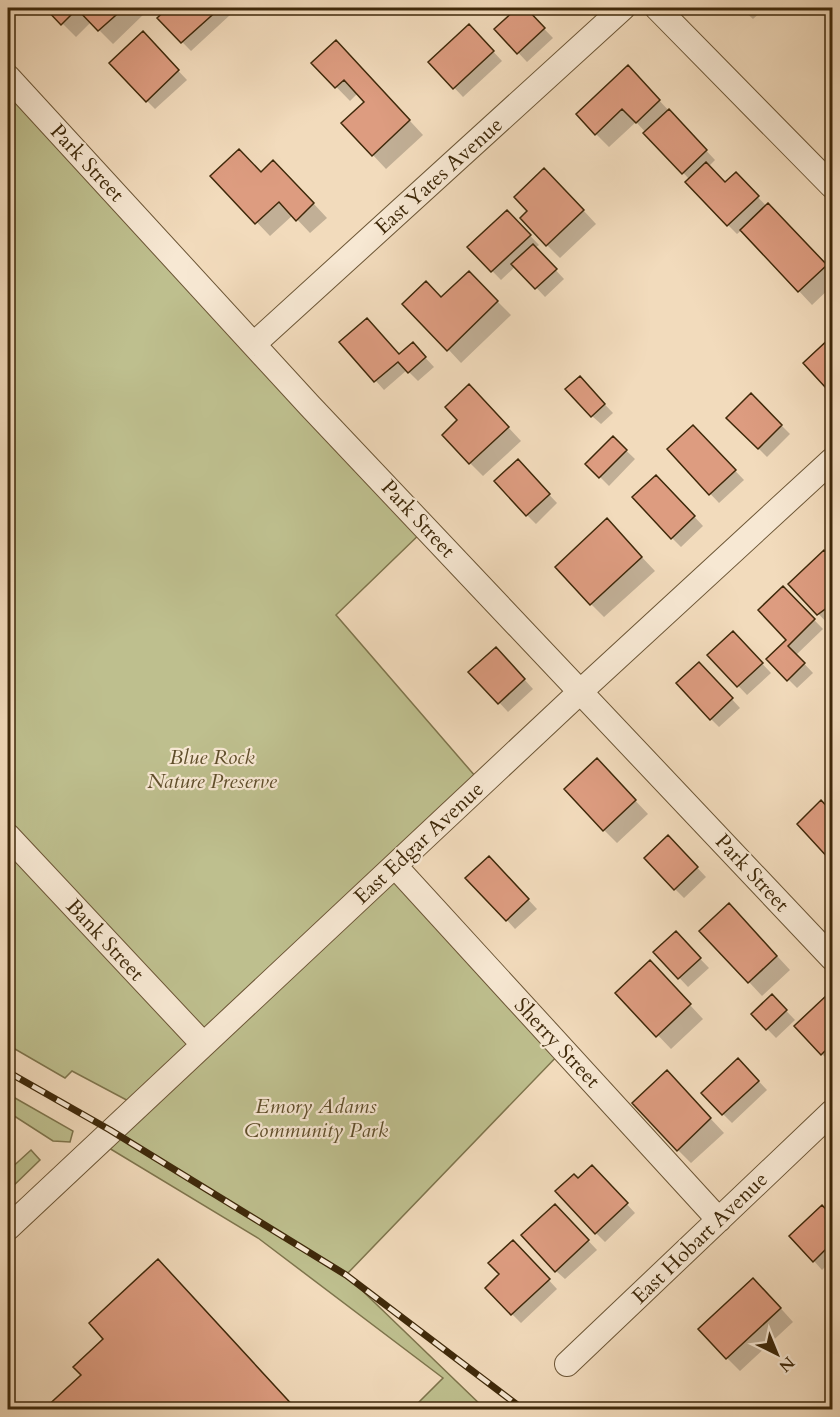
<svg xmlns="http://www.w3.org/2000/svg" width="840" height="1417" font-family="Cardo,serif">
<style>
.green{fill:#bebf8e;stroke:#7e744c;stroke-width:1.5}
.shadow{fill:#0003}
.building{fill:#dd9c80;stroke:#3f290a;stroke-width:1.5}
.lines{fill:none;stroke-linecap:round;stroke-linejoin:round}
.street-casing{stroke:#6c5636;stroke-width:26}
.street{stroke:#f7e8d3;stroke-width:24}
.rail-casing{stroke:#3f290a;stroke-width:7}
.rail{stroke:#f7e8d3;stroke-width:4.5;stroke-dasharray:14;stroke-linecap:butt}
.labels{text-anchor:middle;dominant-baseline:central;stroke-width:4.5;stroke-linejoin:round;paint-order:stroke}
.street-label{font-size:21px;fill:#3f290a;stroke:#f7e8d3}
.park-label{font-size:21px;font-style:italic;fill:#5f4e2b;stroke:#f7e8d3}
</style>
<rect width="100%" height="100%" fill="#f2dbbc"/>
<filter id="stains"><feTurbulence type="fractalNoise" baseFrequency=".00333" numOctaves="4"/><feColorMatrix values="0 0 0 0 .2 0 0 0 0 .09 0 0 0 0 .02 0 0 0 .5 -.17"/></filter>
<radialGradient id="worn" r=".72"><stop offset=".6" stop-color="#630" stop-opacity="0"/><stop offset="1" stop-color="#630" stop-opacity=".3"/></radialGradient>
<path class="green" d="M8,77L426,528L336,615L482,784L395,866L563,1050L346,1275L485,1409H412L443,1378L258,1238L99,1142L136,1105L72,1071L65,1078L8,1045Z
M8,1094L73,1131L70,1142L53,1141L8,1112Z
M31,1150L40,1160L8,1191V1171Z"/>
<path class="shadow" d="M47,8H139L144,14L113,44L91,22L76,37Z
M170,8H223L230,15L191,51L159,18Z
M520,8H524L553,38L527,62L496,29Z
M741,8H765L753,19Z
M478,35L502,61L463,97L430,62Z
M151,42L187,80L155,109L147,101Z
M349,55L423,135L386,169L343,123L366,102L358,93L350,101L313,63Z
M641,81L715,160L708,167L725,184L736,175L832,273V286L812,305L742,230L737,234L728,225L687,182L690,180L636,122L609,147L596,134Z
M261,173L287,175L327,218L310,233L293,215L270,236L213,176Z
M558,183L596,224L560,258L547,245Z
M516,221L539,245L535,248L564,279L545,297L516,266L501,280L469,247Z
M469,273L511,315L461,363L448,349L442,299Z
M832,338V392L805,363Z
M341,342L399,356L421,353L434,367L418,381L407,370L384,390Z
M588,387L613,413L601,424L592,416Z
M751,395L790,434L767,457L728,418Z
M483,400L521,441L483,476L470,463Z
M702,436L744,480L719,503L669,450Z
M613,438L635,459L609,486L587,464Z
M526,470L557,503L536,524L527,515Z
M665,485L703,526L681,547L672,538Z
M620,534L655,571L604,617L591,604Z
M824,552L832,560V628L790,584Z
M783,588L823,629L796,655L813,673L797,688L768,659L788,640Z
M742,642L771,673L747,695L709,655Z
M505,658L533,689L508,712L471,672Z
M708,673L740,708L719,727L711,719Z
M610,774L648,814L617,843L604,830Z
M821,802L832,813V860L799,824Z
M677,846L706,877L684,898L675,889Z
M498,867L537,909L515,929L507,920Z
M743,919L790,970L762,996L749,982Z
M684,942L709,968L688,987L655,952Z
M663,976L703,1019L671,1049L618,993Z
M772,996L795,1020L776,1038L753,1014Z
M828,996L832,1001L831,1063L822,1054Z
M747,1069L767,1090L732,1123L723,1114Z
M680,1086L724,1133L691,1163L678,1150Z
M601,1176L635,1213L605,1242L596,1233L578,1180Z
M822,1207L832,1217V1260L822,1270L814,1261Z
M564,1215L597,1250L565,1279L556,1271Z
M522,1251L557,1289L521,1323L512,1314Z
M767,1293L793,1322L740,1371L727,1358Z"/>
<path class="building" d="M45,8H124L98,31L77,9L61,25Z
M168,8H220L181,43L157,18Z
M517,8H526L545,28L517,54L494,29Z
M469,24L494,51L453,89L428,62Z
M143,31L179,70L146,102L109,63Z
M336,40L410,120L372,156L341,123L364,102L344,80L335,88L311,63Z
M628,65L660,100L636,123L622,109L595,135L576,114Z
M669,109L707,150L682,174L643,133Z
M239,149L261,172L273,160L314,203L296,221L279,202L255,224L210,176Z
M706,162L725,182L736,172L759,196L727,226L685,182Z
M544,168L584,210L546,246L520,218L527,211L514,197Z
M768,203L827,265L798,292L740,230Z
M507,210L531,235L491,272L467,247Z
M533,244L557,269L535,289L511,264Z
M469,271L498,301L447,351L402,304L426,281L441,297Z
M367,318L399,354L413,342L426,357L408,373L398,362L374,382L339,342Z
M832,336V380L825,387L803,363Z
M580,376L605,404L591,417L565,389Z
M469,384L509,427L469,464L442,435L457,420L445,407Z
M751,393L782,425L758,449L726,418Z
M693,425L736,470L709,495L667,449Z
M613,436L627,450L599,478L585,464Z
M518,459L550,494L526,516L494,481Z
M656,475L695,516L671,539L632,497Z
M607,518L642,557L590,605L555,567Z
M824,550L832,558V604L817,615L788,584Z
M783,586L815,619L788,646L805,663L787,681L766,659L786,640L758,610Z
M733,631L763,663L737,687L707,655Z
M496,647L525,679L498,704L468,672Z
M699,662L733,698L710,720L676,683Z
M597,758L636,800L603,831L564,789Z
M821,800L832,812L830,860L797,824Z
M668,835L698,867L674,890L644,858Z
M489,856L529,899L506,921L465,878Z
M729,903L777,956L748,983L699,931Z
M676,931L701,958L678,979L653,952Z
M650,960L691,1004L656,1037L615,993Z
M772,994L787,1010L766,1030L751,1014Z
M828,994L832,999V1044L821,1055L794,1026Z
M738,1058L759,1081L722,1115L701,1093Z
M667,1070L711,1118L677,1151L632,1103Z
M592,1165L628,1203L595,1234L555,1191L574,1174L578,1178Z
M555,1204L589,1240L555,1272L521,1235Z
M822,1205L832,1216V1243L813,1262L789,1236Z
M513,1240L550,1279L511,1315L485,1288L499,1274L488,1263Z
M158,1259L297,1410H43L81,1375L73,1367L103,1339L89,1323Z
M753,1278L781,1308L726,1359L698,1329Z"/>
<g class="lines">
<defs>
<path id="street" d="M657,8L832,186
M8,77L310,406L832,958
M254,344L623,8
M8,836L203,1044
M395,866L719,1220
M8,1228L581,691L832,460
M567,1364L832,1112"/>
</defs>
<use href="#street" class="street-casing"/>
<use href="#street" class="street"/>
<defs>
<path id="rail" d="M8,1072L110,1130L346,1275L524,1410"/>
</defs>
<use href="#rail" class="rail-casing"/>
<use href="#rail" class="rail"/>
</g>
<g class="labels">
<g class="street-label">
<text transform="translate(87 163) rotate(47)">Park Street</text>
<text transform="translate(439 176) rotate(-42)">East Yates Avenue</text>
<text transform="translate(418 519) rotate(47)">Park Street</text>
<text transform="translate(419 843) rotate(-43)">East Edgar Avenue</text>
<text transform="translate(752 873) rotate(47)">Park Street</text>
<text transform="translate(105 940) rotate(47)">Bank Street</text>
<text transform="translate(557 1043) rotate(47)">Sherry Street</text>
<text transform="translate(700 1238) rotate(-44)">East Hobart Avenue</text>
</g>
<g class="park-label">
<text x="212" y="757">Blue Rock<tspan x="212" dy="24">Nature Preserve</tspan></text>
<text x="316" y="1106">Emory Adams<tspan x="316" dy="24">Community Park</tspan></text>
</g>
</g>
<rect width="840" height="1417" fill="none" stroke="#f2dbbc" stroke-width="30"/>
<rect x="9" y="9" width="822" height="1399" fill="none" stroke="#3f290a" stroke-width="3"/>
<rect x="15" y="15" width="810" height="1387" fill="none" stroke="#3f290a" stroke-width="1.5"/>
<g transform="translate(777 1354) rotate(137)" stroke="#f7e8d3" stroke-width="4.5" paint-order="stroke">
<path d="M0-4.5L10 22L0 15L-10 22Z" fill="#3f290a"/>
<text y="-9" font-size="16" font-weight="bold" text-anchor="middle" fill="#3f290a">N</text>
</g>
<rect width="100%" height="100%" filter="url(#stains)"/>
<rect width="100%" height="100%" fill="url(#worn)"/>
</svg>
